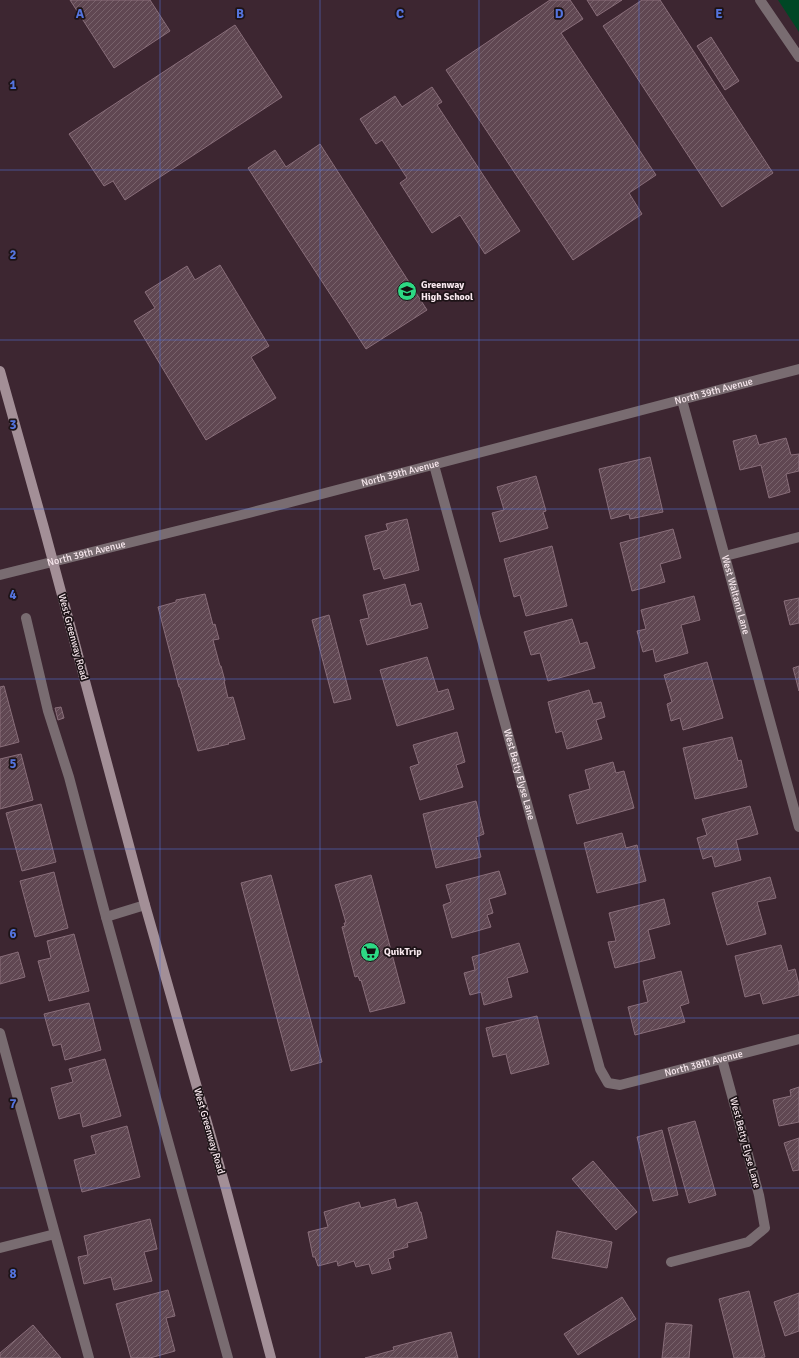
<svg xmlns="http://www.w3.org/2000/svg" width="799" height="1358" font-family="Signika,sans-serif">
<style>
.pitch{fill:#004725}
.building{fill:url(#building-hatch);stroke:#896e7a}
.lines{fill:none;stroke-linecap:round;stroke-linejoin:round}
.service{stroke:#796c71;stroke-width:10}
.minor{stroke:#796c71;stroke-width:10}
.tertiary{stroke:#796c71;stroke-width:10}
.secondary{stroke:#a38f97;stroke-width:10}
.grid{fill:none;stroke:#5474de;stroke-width:1;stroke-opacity:0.55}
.labels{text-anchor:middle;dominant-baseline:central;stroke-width:3.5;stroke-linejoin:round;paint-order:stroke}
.poi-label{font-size:10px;font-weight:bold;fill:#f8e8ee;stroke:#1d1317;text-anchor:start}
.street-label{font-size:10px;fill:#f8e8ee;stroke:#1d1317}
.grid-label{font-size:13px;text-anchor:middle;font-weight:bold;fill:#5474de;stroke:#1d1317;stroke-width:3.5;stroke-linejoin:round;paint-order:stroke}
</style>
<defs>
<pattern id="building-hatch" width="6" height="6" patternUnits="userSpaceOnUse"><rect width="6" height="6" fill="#604752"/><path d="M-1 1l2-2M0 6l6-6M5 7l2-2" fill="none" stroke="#78626b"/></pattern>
</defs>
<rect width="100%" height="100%" fill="#3d2631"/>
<path class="pitch" d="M778,0H799V32Z"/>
<path class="building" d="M70,0H150L170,31L114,68Z
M550,0H570L583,19L561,33L656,175L629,193L642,214L573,260L446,70Z
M587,0H622L597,16Z
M642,0H660L773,173L722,207L603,26Z
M235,25L282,97L125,200L113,181L104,186L69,134Z
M711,37L739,81L725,90L697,46Z
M432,87L442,102L437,105L520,231L485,254L460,215L432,233L400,183L407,178L382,140L376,144L360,119L395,96L402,107Z
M320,144L427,310L366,349L248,168L275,150L286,167Z
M220,265L269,346L251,357L276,398L206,440L134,321L155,308L145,292L187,266L195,280Z
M756,435L759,445L786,438L791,455L799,454V471L786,474L790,492L769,498L761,465L740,470L733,441Z
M650,457L663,512L630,519L629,514L611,519L599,469Z
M536,476L546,511L543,512L548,528L500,542L492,513L504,510L497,487Z
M407,519L419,570L384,579L380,568L374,570L365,536L388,530L386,524Z
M673,529L681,558L660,564L665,582L632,591L620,543Z
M552,546L567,606L526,616L520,595L514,597L504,559Z
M405,584L411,606L421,603L428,628L367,645L360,620L369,618L363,595Z
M205,594L213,625L215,624L219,639L213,640L220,666H221L225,681H224L228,698L233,697L245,739L228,743L229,744L198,751L180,687H179L158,607L176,602V600Z
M694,596L700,620L681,625L688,653L656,662L653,649L643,652L637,631L646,629L641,610Z
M799,598V623L790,625L784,601Z
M329,615L351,699L334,703L312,620Z
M572,619L580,644L587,642L595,668L548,681L540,653L531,655L524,632Z
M427,657L438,692L448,689L454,709L397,726L380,670Z
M707,662L723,718L683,730L680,718L671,721L667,704L672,702L664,675Z
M799,666V691L793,668Z
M4,686L19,742L0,747V687Z
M589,690L593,704L601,702L605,717L596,720L602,739L567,749L562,731L556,733L548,702Z
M61,707L64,718L58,720L55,708Z
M457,732L465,762L456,765L463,787L420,800L410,767L419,764L413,745Z
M732,737L738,761L741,760L747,787L695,799L683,748Z
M21,754L33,800L0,809V759Z
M613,762L616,773L624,771L634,808L577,824L569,795L590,789L585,770Z
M476,801L484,834L476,837L481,857L436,868L423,814Z
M41,804L56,862L22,871L6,813Z
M750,806L758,834L736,840L741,860L715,867L712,856L703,859L697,838L707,835L702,819Z
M622,833L626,848L637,845L646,881L597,893L584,843Z
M499,871L506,894L489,899L493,913L487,915L491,927L452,938L443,905L451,902L446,885Z
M54,872L68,928L35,937L20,881Z
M271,875L322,1062L291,1071L241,883Z
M371,875L405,1003L370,1012L361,980L360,981L358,976L355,977L342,927L345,926L344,923H346L335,885Z
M770,877L776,898L757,902L766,934L727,945L712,893Z
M664,899L670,924L648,930L655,958L615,968L608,942L616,941L609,913Z
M74,934L89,991L49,1001L38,961L51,958L47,941Z
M519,943L528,972L507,978L512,997L484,1005L481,992L470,995L464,973L475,970L472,957Z
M781,945L788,971L795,969L799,985V995L763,1004L760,993L745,997L735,956Z
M18,952L25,977L0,984V957Z
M681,971L689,1003L680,1006L685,1022L635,1035L628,1007L648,1002L643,981Z
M89,1003L101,1050L65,1060L61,1044L53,1046L44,1014Z
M537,1016L549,1064L511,1074L506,1054L493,1057L486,1028Z
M105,1059L121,1116L83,1127L80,1113L59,1119L51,1088L73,1082L69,1069Z
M799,1087V1122L779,1126L773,1100L791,1096L790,1090Z
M695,1121L716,1195L689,1203L668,1128Z
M127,1126L140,1177L82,1192L74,1160L96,1154L91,1136Z
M662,1130L678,1195L653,1201L637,1137Z
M799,1138V1170L793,1171L784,1143Z
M593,1161L637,1212L616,1230L572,1179Z
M395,1199L397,1208L417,1202L420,1212H421L427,1238L407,1243L408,1247L393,1251L394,1257L388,1259L391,1269L372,1274L369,1264L356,1267L354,1261L338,1266L337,1261L318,1266L315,1257H313L308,1232L328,1227L324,1212L359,1202L361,1208Z
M150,1219L157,1249L144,1252L152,1281L114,1290L111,1277L84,1284L78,1257L88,1255L84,1236Z
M557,1231L612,1242L607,1268L552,1258Z
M168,1290L175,1316L166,1318L175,1351L150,1358H131L116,1304Z
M749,1291L765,1357L759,1358H734L719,1299Z
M799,1293V1331L785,1336L774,1302Z
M622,1297L636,1319L578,1355L564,1334Z
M666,1323L692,1325L689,1358H662Z
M33,1325L61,1358H0V1353Z
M451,1332L458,1358H365L394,1350L393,1347Z"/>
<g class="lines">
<path class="service" d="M760,0L799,57
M0,1033L89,1358
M0,1248L55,1234"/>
<g class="minor">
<path id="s1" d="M682,400L799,827"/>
<path id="s2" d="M434,465L600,1069L608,1083L620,1085L799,1039"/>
<path d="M725,556L799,537"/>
<path d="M26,618L48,711L69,777L106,917L228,1358"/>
<path d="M106,917L145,905"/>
<path d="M671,1262L748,1242L765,1228L759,1195L722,1059"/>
</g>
<path class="tertiary" id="s3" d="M0,575L249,513L799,369"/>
<path class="secondary" d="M0,371L44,528L145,905L226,1189L271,1358"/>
</g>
<path class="grid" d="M160,0V1358M320,0V1358M479,0V1358M639,0V1358M0,170H799M0,340H799M0,509H799M0,679H799M0,849H799M0,1018H799M0,1188H799"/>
<defs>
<symbol id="school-disc" viewBox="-11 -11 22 22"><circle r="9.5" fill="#2dd884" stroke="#1d1317"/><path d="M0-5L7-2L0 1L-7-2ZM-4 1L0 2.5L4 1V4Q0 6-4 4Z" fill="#111"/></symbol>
<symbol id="supermarket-disc" viewBox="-11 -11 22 22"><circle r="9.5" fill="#2dd884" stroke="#1d1317"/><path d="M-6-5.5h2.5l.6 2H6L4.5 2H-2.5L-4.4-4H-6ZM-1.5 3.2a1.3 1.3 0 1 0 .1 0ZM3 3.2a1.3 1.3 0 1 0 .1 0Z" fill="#111"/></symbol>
</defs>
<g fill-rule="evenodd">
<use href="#school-disc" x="396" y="280" width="22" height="22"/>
<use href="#supermarket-disc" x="359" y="941" width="22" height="22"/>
</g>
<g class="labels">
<g class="poi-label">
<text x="421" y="285">Greenway<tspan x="421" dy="12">High School</tspan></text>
<text x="384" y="952">QuikTrip</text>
</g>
<g class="street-label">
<text stroke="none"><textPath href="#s3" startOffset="737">North 39th Avenue</textPath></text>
<text stroke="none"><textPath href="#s3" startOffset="413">North 39th Avenue</textPath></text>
<text stroke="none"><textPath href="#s3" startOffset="89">North 39th Avenue</textPath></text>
<text stroke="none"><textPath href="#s1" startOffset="202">West Waltann Lane</textPath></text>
<text transform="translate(73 637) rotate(75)">West Greenway Road</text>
<text stroke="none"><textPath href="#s2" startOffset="321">West Betty Elyse Lane</textPath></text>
<text stroke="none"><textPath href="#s2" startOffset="741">North 38th Avenue</textPath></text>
<text transform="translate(209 1131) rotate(74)">West Greenway Road</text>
<text transform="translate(745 1143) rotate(75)">West Betty Elyse Lane</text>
</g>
</g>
<g class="grid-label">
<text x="80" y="18">A</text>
<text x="240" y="18">B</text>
<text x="400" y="18">C</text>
<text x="559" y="18">D</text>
<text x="719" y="18">E</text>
<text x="13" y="89">1</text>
<text x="13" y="259">2</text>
<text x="13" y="429">3</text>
<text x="13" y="599">4</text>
<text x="13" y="768">5</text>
<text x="13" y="938">6</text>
<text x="13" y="1108">7</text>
<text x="13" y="1278">8</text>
</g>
</svg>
